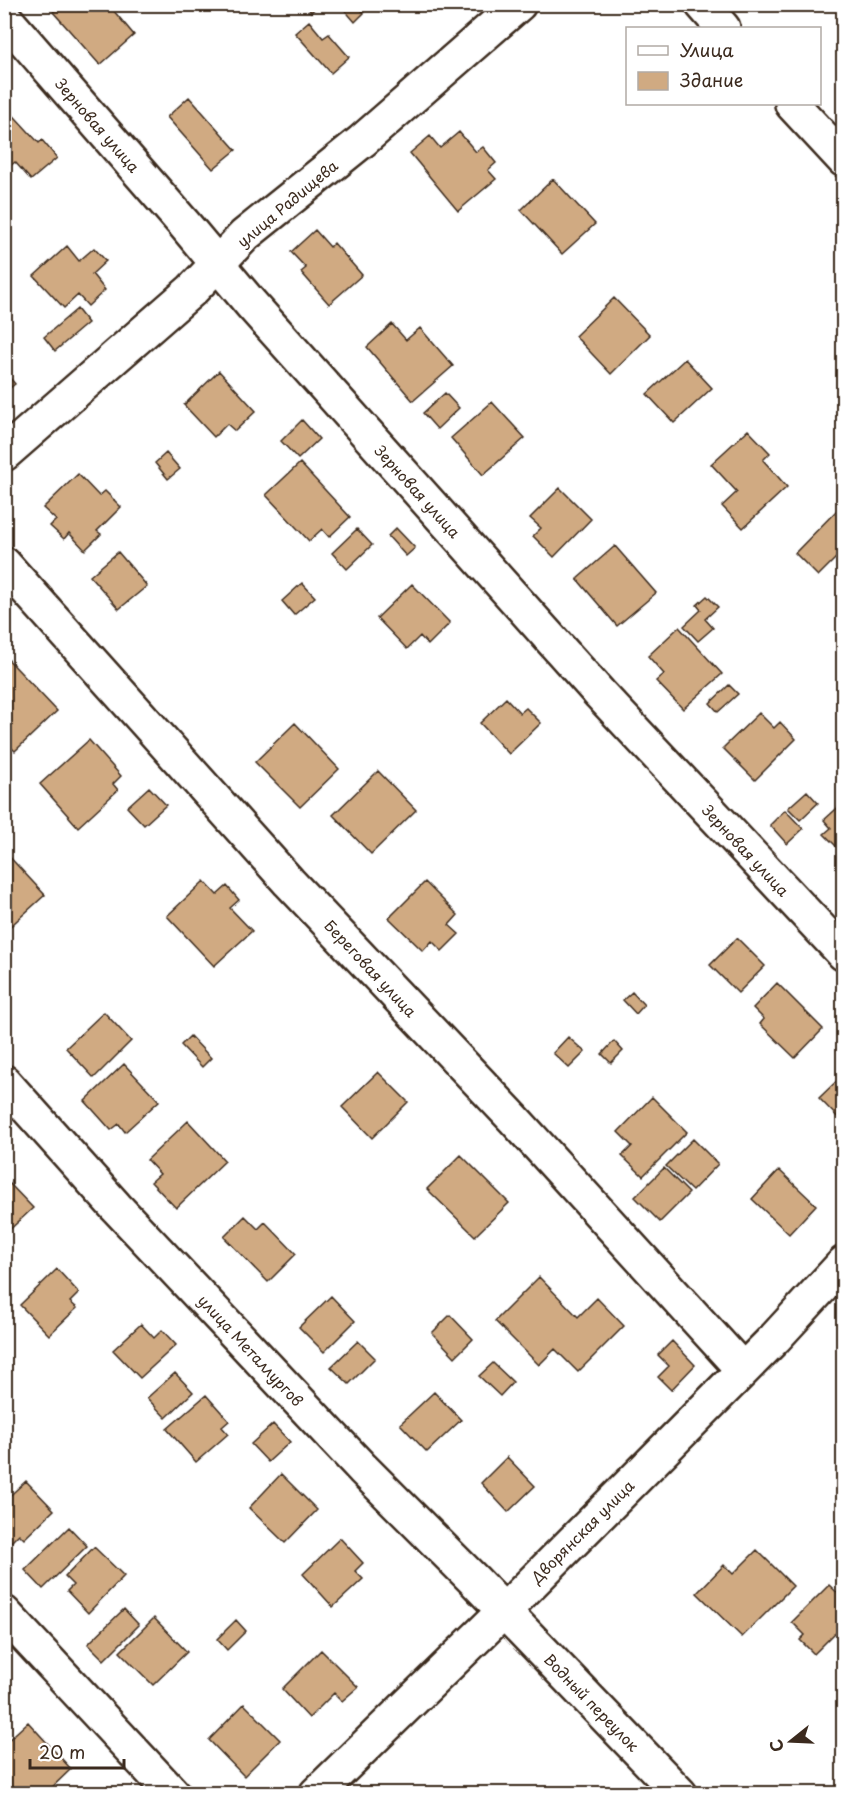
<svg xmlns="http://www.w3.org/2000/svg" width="848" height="1798" font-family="'Playpen Sans',sans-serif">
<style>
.building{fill:#d0aa82;stroke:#3b2a1e;stroke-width:1.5}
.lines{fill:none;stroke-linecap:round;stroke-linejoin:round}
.minor-casing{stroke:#3b2a1e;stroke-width:38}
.minor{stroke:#fff;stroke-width:33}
.labels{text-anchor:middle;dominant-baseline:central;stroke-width:4.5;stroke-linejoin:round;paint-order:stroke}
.street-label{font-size:15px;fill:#3b2a1e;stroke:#fff}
</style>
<rect width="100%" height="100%" fill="#fff"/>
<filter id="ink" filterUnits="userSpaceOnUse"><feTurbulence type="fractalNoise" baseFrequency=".0167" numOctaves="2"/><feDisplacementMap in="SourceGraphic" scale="12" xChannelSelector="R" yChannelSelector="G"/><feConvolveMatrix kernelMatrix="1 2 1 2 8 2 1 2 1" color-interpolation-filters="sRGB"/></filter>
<g filter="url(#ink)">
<path class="building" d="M62,4H108L134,35L100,65L53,12Z
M305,4H319L311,12Z
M344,4H356L364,13L355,22L342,7Z
M309,21L323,38L329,34L349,57L331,73L295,33Z
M189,97L236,150L213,169L167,117Z
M4,105L39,143L42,140L57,158L31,180L15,162L4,171Z
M459,132L476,152L483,147L496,163L488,170L496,179L458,211L410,153L430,136L440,148Z
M553,179L595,224L562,254L521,210Z
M315,230L330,247L334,243L362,275L329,304L301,272L306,268L291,252Z
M67,246L79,261L94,248L106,261L92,274L105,290L88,306L78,295L64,308L34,276Z
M614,298L650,335L611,374L575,336Z
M77,309L88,323L55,351L44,337Z
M392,324L406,340L420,328L453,366L413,401L367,347Z
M685,359L712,388L674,423L647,394Z
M4,371L15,384L4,393Z
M219,371L256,411L235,431L227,424L214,437L184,405Z
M445,393L459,408L437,429L423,413Z
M492,402L525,438L483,475L451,438Z
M302,420L319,439L298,459L281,441Z
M748,430L770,453L763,460L787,487L743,528L722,506L737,492L711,464Z
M166,453L180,469L168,479L155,463Z
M300,463L350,517L329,537L322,529L309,541L266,495Z
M78,474L99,496L105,491L121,507L97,531L101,534L85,550L69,533L64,539L50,526L56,520L43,508Z
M560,488L591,519L554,557L533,536L541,528L530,518Z
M839,508L844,513L842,528L844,529V550L818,576L795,553Z
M396,528L415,548L406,556L388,536Z
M357,529L372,545L347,569L332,553Z
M615,546L656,593L617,626L577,579Z
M118,552L147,586L119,609L90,576Z
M302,583L315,597L294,615L282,601Z
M412,584L450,623L428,645L420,636L407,649L377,618Z
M707,596L718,607L705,619L713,628L698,641L684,626L701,610L697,605Z
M679,627L722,674L683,709L656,681L664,674L648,656Z
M4,655L57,711L15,751L4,741Z
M729,685L738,694L718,712L710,703Z
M506,698L520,713L526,708L541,723L509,754L480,723Z
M759,713L774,728L780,722L796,739L755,780L723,748Z
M295,723L339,769L300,807L255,762Z
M89,740L121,776L113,784L118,790L78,827L40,784Z
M378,771L416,810L371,854L333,815Z
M149,787L166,805L144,825L127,807Z
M807,791L818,803L800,820L788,808Z
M844,802V854L824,834L831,828L824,820Z
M785,810L803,829L787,844L770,825Z
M4,851L45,895L4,932Z
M204,881L217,895L227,886L239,900L230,908L252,931L214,966L167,916Z
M425,882L458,915L449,925L459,934L442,951L432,941L423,951L389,918Z
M737,938L765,966L738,993L710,965Z
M777,983L823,1029L795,1058L760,1024L764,1019L753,1008Z
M632,992L644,1005L636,1014L623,1000Z
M104,1012L131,1041L94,1078L66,1048Z
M190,1036L211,1058L202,1067L181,1045Z
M568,1037L585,1052L569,1068L553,1053Z
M614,1041L623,1051L611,1063L602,1054Z
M124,1064L159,1101L125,1132L119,1124L111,1130L85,1101Z
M378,1072L408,1102L372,1138L342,1107Z
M844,1074V1124L819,1098Z
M652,1097L687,1132L643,1176L622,1156L632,1146L618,1132Z
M188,1121L225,1161L176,1208L151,1182L160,1174L147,1160Z
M693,1139L718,1164L692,1191L666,1166Z
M461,1155L509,1203L475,1236L427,1189Z
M664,1168L689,1193L660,1222L635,1197Z
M779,1170L816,1205L789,1234L752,1199Z
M9,1183L33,1208L4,1235V1188Z
M245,1216L258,1229L265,1222L296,1254L268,1282L224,1237Z
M57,1269L79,1293L70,1302L77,1308L49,1335L20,1305Z
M539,1277L578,1317L597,1298L624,1326L578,1372L555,1349L539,1365L495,1321Z
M331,1296L355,1321L324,1352L299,1327Z
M450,1315L473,1339L455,1357L432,1333Z
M141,1324L154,1338L162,1330L176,1345L140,1378L113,1350Z
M358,1341L375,1358L349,1384L331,1367Z
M672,1341L695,1365L671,1390L658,1377L669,1366L658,1355Z
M493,1363L513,1382L500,1396L479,1376Z
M175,1373L193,1392L166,1418L147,1398Z
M434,1392L461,1420L427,1452L400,1424Z
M206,1395L229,1421L222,1427L228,1434L196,1462L167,1429Z
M273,1424L290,1442L268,1462L251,1444Z
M507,1457L535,1486L508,1512L481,1483Z
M281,1474L317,1510L285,1543L249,1508Z
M26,1481L54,1510L24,1539L19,1534L11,1542L4,1535V1501Z
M69,1527L87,1546L43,1589L25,1570Z
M340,1538L363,1563L355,1571L363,1579L333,1607L303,1574Z
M94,1547L124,1576L88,1613L67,1591L73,1585L65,1577Z
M757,1550L793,1586L742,1637L697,1593L724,1565L733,1574Z
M829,1585L844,1599V1632L840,1628L814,1654L800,1640L805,1635L792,1622Z
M124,1609L139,1625L104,1660L88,1644Z
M154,1618L187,1652L153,1685L120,1652Z
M236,1620L246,1631L227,1650L217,1639Z
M321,1650L358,1687L342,1701L334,1693L309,1718L282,1689Z
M244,1704L280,1740L244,1776L209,1740Z
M28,1722L71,1769L45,1794H17L4,1780V1744Z"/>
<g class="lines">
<defs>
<path id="minor" d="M702,4L723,28
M4,17L185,225L251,304L600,694L844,954
M792,104L844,160
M4,454L192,290L245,235L362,141L519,4
M4,564L289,882L514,1119L742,1369
M4,1082L116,1207L363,1469L475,1581L680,1794
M4,1613L173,1794
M316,1794L504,1611L775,1338L844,1263"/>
</defs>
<use href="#minor" class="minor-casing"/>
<use href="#minor" class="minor"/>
</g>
</g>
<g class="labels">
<g class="street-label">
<text transform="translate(98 125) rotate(49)">Зерновая улица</text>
<text transform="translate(287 203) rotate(-40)">улица Радищева</text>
<text transform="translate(418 491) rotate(48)">Зерновая улица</text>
<text transform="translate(746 850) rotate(47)">Зерновая улица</text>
<text transform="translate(371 968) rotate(47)">Береговая улица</text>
<text transform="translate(251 1350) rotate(47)">улица Металлургов</text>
<text transform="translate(582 1531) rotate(-45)">Дворянская улица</text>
<text transform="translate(592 1702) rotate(46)">Водный переулок</text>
</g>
</g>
<rect width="848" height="1798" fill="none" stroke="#fff" stroke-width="24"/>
<rect x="12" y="12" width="824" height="1774" fill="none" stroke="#3b2a1e" stroke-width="2" filter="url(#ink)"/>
<rect x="626" y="27" width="195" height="78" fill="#ffffff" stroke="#b1aaa5" stroke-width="1.5"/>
<rect x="638" y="46" width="30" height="9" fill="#ffffff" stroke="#b1aaa5" stroke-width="1.5"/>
<text x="680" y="57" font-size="18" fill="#3b2a1e">Улица</text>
<rect x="638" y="72" width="30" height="18" fill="#d0aa82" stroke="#b1aaa5" stroke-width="1.5"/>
<text x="680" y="87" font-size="18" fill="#3b2a1e">Здание</text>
<g transform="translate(791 1741) rotate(252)" stroke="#ffffff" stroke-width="4.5" paint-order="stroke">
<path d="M0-4.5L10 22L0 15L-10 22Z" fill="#3b2a1e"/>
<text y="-9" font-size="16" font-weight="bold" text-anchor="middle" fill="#3b2a1e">С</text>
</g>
<path d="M30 1759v9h94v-9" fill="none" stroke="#3b2a1e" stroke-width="3"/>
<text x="39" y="1759" font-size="18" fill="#3b2a1e" stroke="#ffffff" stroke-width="4.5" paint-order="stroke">20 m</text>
</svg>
